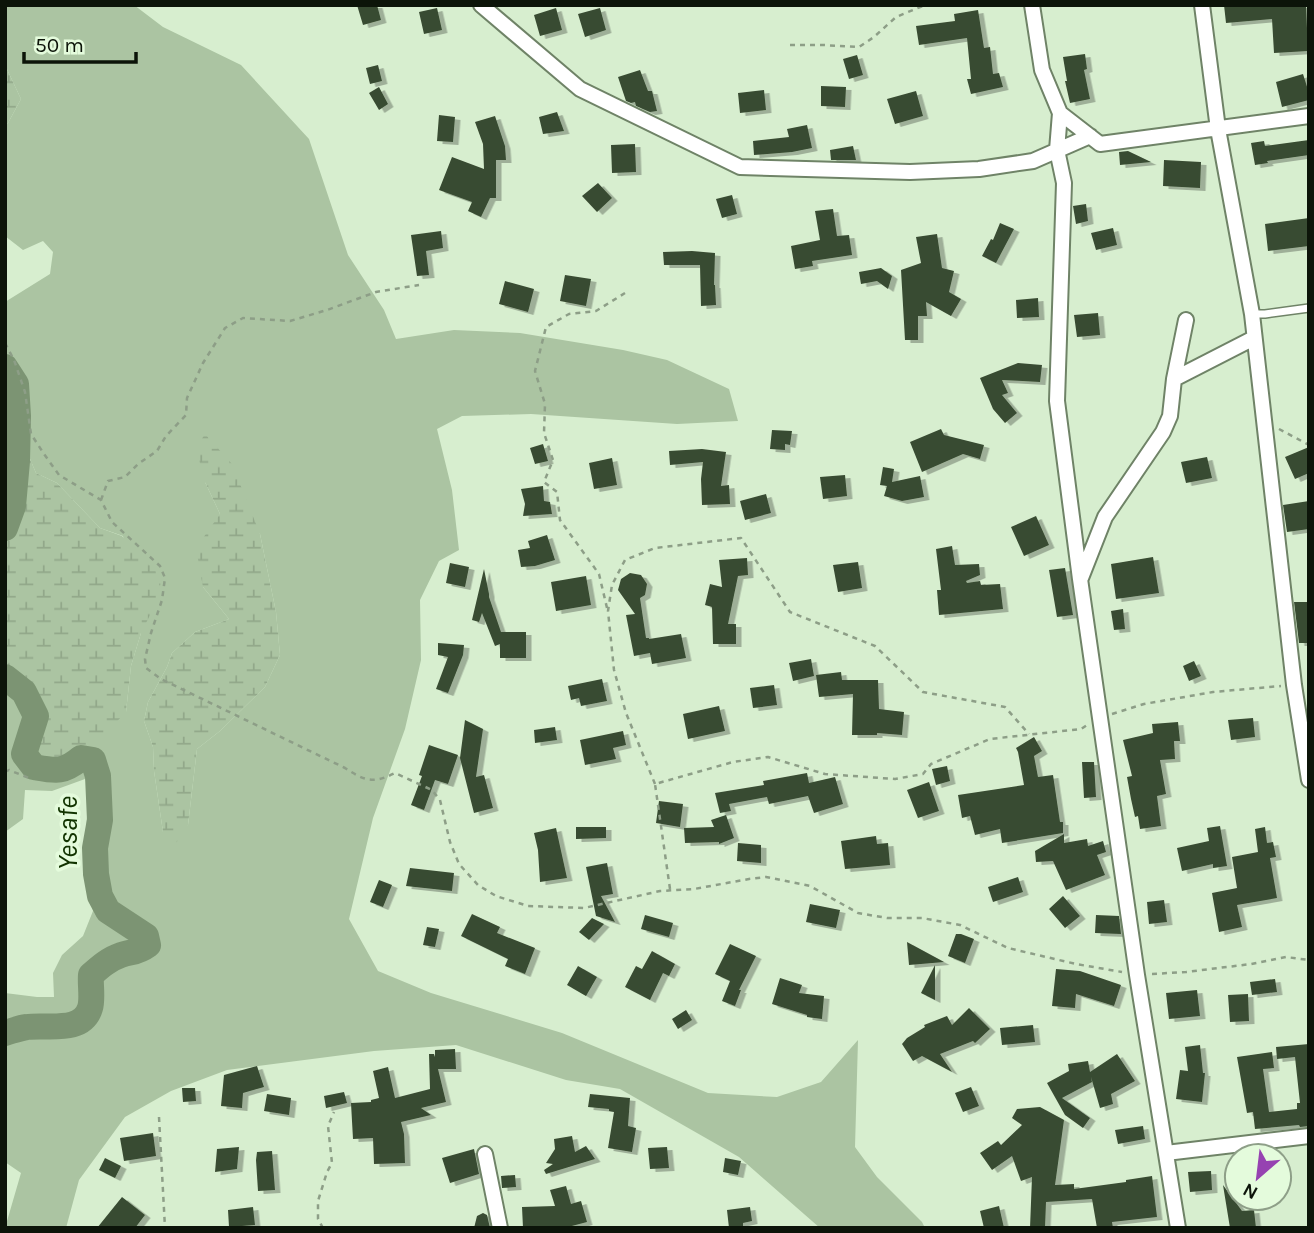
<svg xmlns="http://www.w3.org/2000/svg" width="1314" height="1233" font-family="Karla,sans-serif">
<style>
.green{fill:#abc4a2;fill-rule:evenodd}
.wetland{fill:url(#wetland-marsh)}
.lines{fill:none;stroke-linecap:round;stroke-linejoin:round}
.river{stroke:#7c9473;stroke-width:26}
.building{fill:#394b32;filter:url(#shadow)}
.lane-casing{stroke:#6f8367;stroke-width:10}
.street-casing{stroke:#6f8367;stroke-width:18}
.path{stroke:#8d9e87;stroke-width:2.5;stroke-dasharray:5 5;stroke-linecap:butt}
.lane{stroke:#fff;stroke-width:7}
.street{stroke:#fff;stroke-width:14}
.labels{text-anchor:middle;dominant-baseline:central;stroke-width:7;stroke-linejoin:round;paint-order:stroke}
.water-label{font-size:28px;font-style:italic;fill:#130;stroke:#e4fbdc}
</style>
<defs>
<pattern id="wetland-marsh" width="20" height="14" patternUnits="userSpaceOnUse" patternTransform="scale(1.75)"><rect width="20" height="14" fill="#abc4a2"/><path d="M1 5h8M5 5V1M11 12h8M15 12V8" fill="none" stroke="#92a88a"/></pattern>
<filter id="shadow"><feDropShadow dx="5.5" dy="3" stdDeviation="0" flood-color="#0004"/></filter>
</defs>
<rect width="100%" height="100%" fill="#d7eecf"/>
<path class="green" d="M5,5H134L163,27L241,65L309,139L348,255L384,310L396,339L454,330L520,333L623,350L667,360L729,389L738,421L677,424L531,414L462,416L437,429L452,490L459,550L439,561L420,600L421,660L405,729L373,818L349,919L378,971L431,993L562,1033L708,1093L777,1097L821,1082L858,1040L855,1147L877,1177L922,1222L925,1228H820L739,1157L620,1089L566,1080L456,1045L374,1051L227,1070L171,1091L125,1117L79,1180L66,1228H5L21,1173L5,1162V993L37,997H54L53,973L62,955L83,936L93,911L84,861L89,787L85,779L52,791L25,790L23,819L5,832V687L18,699L23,718L126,712L131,666L141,633L123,536L100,528L57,483L36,473L30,459L5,445V302L50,274L53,252L43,241L23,250L5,236V125L8,123L21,99L5,65ZM205,482L260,534L276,612L280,655L265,687L220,731L197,749L188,825L163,832L154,771L153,747L144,721L148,702L167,667L172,653L195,632L229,619L203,587L220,514Z"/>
<path class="wetland" d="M5,65L21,99L8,123L5,125Z
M205,434L232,464L260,534L276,612L280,655L265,687L220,731L197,749L188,825L174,846L163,832L154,771L153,747L144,721L148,702L167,667L172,653L195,632L229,619L203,587L196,548L220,514L205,482L196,448Z
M5,445L30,459L36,473L57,483L100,528L122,536L161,577L159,597L141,633L131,666L126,712L91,748L60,760L38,748L23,718L18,699L5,687Z"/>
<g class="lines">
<path class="river" d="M5,367L16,384L18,416L17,461L13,506L5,528
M5,677L24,692L36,716L24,754L34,767C56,771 63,773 81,758L93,760L98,776L100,820L95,848L96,874L100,896L108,911L146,936L148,945C137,953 133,951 121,955C109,959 100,967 91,975C90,984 93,999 90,1008C82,1034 47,1024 27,1027C19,1028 12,1031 5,1033"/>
</g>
<path class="building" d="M357,5H377L381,20L363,25Z
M1224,5H1306L1308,51L1274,53L1272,19L1226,23Z
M437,8L442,30L424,34L419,12Z
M556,8L562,30L540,36L534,15Z
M600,8L606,30L585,37L578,14Z
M978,10L984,48L990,47L993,74L999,73L1003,87L971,94L967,79H971L967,38L919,45L916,26L955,21L954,14Z
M1085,54L1087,69L1084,70L1090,99L1070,103L1065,81H1067L1063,57Z
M857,55L863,75L849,79L843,59Z
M378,65L382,81L370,84L366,68Z
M640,70L648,91H652L657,111L650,112L636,106L635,102L631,103L626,101L618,77Z
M1303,74L1309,93V100L1282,107L1276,82Z
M821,86L846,87L845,107L821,106Z
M379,87L388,104L379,110L369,93Z
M764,90L766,110L740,113L738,93Z
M916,91L923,116L895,124L887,99Z
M557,112L564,131L543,134L539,117Z
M439,115L455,117L453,142L437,141Z
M495,116L505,146L506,160H496V198H490L481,217L468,211L472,202L439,190L452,157L484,169L483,144L475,122Z
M807,125L812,148L792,152L754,155L753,141L789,137L787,129Z
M1309,140V155L1267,161L1268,163L1255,165L1251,143L1264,141L1265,146Z
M635,144L636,172L612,173L611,145Z
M853,146L856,160H831L830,150Z
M1128,151L1151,162L1120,165L1119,152Z
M1164,160L1201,162L1200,188L1163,186Z
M598,183L612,198L597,212L582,196Z
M732,195L737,214L722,218L716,199Z
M1086,204L1088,221L1076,224L1073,206Z
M833,209L837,236L849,235L852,255L812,261L813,266L795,269L791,246L820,240L815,211Z
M1309,218V246L1268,251L1265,224Z
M1000,223L1014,229L996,263L982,256L991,239L993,240Z
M1113,228L1117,245L1096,250L1091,233Z
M441,231L443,248L426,251L429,275L417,276L411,235Z
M937,234L942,268L954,271L949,292L961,299L951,316L926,302L927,316H918V340H905L901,270L921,263L916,237Z
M692,251L715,253L714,285H715L716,305L701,306L700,265H664L663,252Z
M881,268L892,276L888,289L877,281L861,284L859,272Z
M565,275L591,279L586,306L560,301Z
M505,281L534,289L528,312L499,304Z
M1038,298L1039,317L1017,318L1016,300Z
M1098,313L1100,335L1077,337L1074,315Z
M1018,363L1042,365L1040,382L1002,380L1008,393L1002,395L1017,413L1005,423L993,409L980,378Z
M941,429L944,435L984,445L980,459L963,454L922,472L910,442Z
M772,430L792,431L790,445L785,444V450L770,449Z
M543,444L548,461L535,464L530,448Z
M1309,447V473L1295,479L1285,457Z
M702,449L726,452L721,486L729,485L730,504L702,505L701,479L703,462L670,465L669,451Z
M1207,457L1212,478L1186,483L1181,462Z
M612,458L617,485L594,489L589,463Z
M883,467L894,469L892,482L920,476L924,497L902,501L884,496L887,486L880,485Z
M845,475L847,496L823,499L820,477Z
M543,486L544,501L550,502L552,514L523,516L525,504L521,489Z
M766,494L771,513L745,520L740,501Z
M1309,501V529L1287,532L1283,505Z
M1036,516L1049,545L1024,556L1011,527Z
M547,535L555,560L535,566L521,567L518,550L530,548L528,541Z
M952,546L955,565L979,564L980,575L966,581L967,583L980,581L981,585L1000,584L1003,609L939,615L937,590H941L936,549Z
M1153,557L1159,593L1116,599L1111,564Z
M747,558L748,575L738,576L728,624H736V644H713L712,607L705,605L710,584L722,587L719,560Z
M858,562L862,588L838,592L833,565Z
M450,563L469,567L465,587L446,583Z
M1065,568L1073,615L1057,617L1049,570Z
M484,569L489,594V597L501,632H526V658H500V644L495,646L482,613L479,622L472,620Z
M630,573L641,575L647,584L645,595L640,598L646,638H649V639L681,634L686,658L652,664L650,653L634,656L626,615L635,614L618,590L621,579Z
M586,576L591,605L556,611L551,582Z
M1294,602H1309V643H1299Z
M1123,609L1125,629L1114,630L1111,611Z
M438,643L464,645L463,655L448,693L436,689L448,657L438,655Z
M811,659L814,676L793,681L789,663Z
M1194,661L1201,676L1189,681L1183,666Z
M841,672L842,680H878L879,709L904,712L902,735L877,733V735H852L853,694L819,697L816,675Z
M602,679L607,701L581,706L579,698L571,700L568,686Z
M774,685L777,705L753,708L750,688Z
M719,706L725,731L688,739L683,714Z
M1253,718L1255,737L1231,740L1228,720Z
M465,720L483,729L476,777L484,775L493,808L474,813L460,758Z
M1178,722L1180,741H1174L1175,759L1160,760L1166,794L1157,796L1161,826L1140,829L1138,816L1135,817L1131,799L1127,777L1132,776L1123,740L1153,733L1152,724Z
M555,727L557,740L535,743L534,730Z
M623,731L626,745L613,748L616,759L585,765L580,740Z
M1034,737L1042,751L1034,756L1038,777L1053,775L1060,822H1063V833L1002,843L1000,829L975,835L970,816L962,818L958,795L1024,785L1018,752L1016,748Z
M429,745L458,755L448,784L435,780L424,810L411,805L422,776L419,775Z
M1082,762H1094L1096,797L1084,798Z
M947,766L950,781L936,785L932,769Z
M807,773L809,783L835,777L843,804L814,813L808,796L769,804L767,797L729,804L731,811L720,813L715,793L764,785L763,781Z
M929,782L939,811L918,818L907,790Z
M659,801L683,804L680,827L656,823Z
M726,815L734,838L719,844V842L685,843L684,828L714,827L711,820Z
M1220,826L1227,866L1213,868V864L1182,871L1177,848L1209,841L1207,828Z
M576,827H606V838L576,839Z
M1265,827L1267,843L1273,842L1276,857L1270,858L1277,898L1237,905L1242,927L1219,932L1212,893L1237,888L1232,857L1258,852L1255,829Z
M556,828L567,878L540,882L538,850L534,833Z
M1064,834V843L1087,839L1088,846L1103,841L1106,852L1097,855L1105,875L1066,890L1053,861L1036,862L1035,851Z
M876,836L877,844L888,843L890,865L845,869L841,841Z
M738,843L761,845V863L737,861Z
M607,863L613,894L601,896L615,922L596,916L586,867Z
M410,868L454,873L452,891L406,886Z
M1018,877L1023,892L993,902L988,887Z
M379,880L392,885L383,907L370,902Z
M1063,896L1080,916L1065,928L1049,909Z
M1164,900L1167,922L1149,924L1147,902Z
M810,904L840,910L836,928L806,922Z
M472,914L500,927L497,933L535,948L525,974L505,966L508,959L461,936Z
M645,915L673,923L669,937L641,929Z
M1096,915L1119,916L1121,934L1095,933Z
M592,918L604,924L589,940L579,932Z
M427,927L439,929L435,947L423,945Z
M956,934H961L974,939L965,963L948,956Z
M907,942L944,962L909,965Z
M730,944L756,956L739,990H741L735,1006L722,1001L730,981L715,974Z
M652,951L675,964L669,976L663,973L650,1000L625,987L636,966L642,969Z
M935,965V1000L921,993Z
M578,966L597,977L586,996L567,985Z
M1056,969L1080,971L1121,985L1114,1006L1076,994L1075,1008L1052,1006Z
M780,978L802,985L799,993L824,996L822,1019L807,1017V1015L772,1004Z
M1275,979L1277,992L1252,995L1250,982Z
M1197,990L1200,1016L1169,1019L1166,993Z
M1248,994L1249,1021L1230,1022L1228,995Z
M969,1008L990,1029L975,1043L973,1041L940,1054L952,1072L922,1056L913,1061L902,1044L907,1038L925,1027L924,1025L947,1016L952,1025Z
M686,1010L692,1020L678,1029L672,1019Z
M1033,1025L1035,1042L1002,1045L1000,1028Z
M1309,1044V1126L1300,1127L1299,1125L1255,1129L1253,1112L1247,1113L1237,1057L1272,1052L1274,1068L1263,1069L1269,1112L1297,1109V1103H1300L1295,1057L1277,1059L1276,1047Z
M1200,1045L1203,1073H1205L1202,1102L1176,1099L1180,1070L1188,1071L1185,1047Z
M455,1049L456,1069H438L446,1102L421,1108L431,1115L401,1122L404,1134L405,1163L374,1164L373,1138L353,1139L351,1103L371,1102V1100L379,1098L373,1071L388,1067L395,1098L430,1089L429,1054H434L435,1057V1050Z
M1117,1054L1135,1081L1111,1094L1113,1104L1100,1108L1091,1077L1092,1082L1062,1098L1090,1118L1083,1128L1065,1115L1047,1083L1069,1071L1068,1064L1088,1061L1090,1072Z
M257,1066L264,1087L243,1093L242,1108L221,1106L224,1075Z
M971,1087L979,1106L963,1112L955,1093Z
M182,1088H195L196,1101L183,1102Z
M344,1092L347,1103L326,1108L324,1096Z
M267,1094L291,1098L289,1115L264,1111Z
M590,1094L630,1098L628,1126L636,1128L632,1152L608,1148L614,1112L609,1111V1109L588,1107Z
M1040,1107L1064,1120L1055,1185L1074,1184V1189L1126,1182V1180L1152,1176L1157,1217L1112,1222L1113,1228H1097L1092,1199L1046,1202L1045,1228H1030L1032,1177L1021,1181L1012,1156L992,1170L980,1153L998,1141L1001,1145L1022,1125L1012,1118L1017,1109Z
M1143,1126L1145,1139L1118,1144L1115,1130Z
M153,1133L156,1156L124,1161L120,1138Z
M572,1136L575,1152L586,1146L595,1159L546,1174L544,1170L553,1164L546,1163L555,1149L554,1139Z
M239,1147L237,1169L215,1172L217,1149Z
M667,1147L669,1168L650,1169L648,1148Z
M474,1149L479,1174L450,1183L442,1158Z
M272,1151L275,1190L258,1191L256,1160L257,1152Z
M105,1158L121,1166L115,1178L99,1170Z
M725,1158L741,1161L738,1175L723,1172Z
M1211,1171L1212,1190L1190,1192L1188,1172Z
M515,1175L516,1187L502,1188L501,1176Z
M1223,1185L1242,1211L1254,1210L1256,1228H1230Z
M566,1186L571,1204L581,1201L587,1222L568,1227L523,1228L522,1207L555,1206L550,1190Z
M122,1197L145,1215L135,1228H97Z
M999,1206L1004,1228H984L980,1211Z
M253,1207L255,1225L229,1227L228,1210Z
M750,1207L752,1221L743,1223V1228H729L727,1210Z
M483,1213L487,1215L490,1228H474L477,1216Z"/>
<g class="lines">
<defs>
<path id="lane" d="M1252,314H1265L1309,308"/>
<path id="street" d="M481,5L580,89L740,167L910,172L979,169L1033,161L1090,136
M1032,5L1042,70L1060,113L1100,144L1309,116
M1202,5L1218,129L1252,314L1294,685L1309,780
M1060,113L1057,150L1064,183L1057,401L1080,579L1137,975L1178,1228
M1174,379L1254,338
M1081,578L1105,517L1163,432L1170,416L1174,379L1186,320
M1166,1153L1309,1136
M485,1154L500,1228"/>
</defs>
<use href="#lane" class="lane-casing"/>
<use href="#street" class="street-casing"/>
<path class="path" d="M790,45H823L859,47L874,37L896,17L925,5
M5,343L14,360L25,392L31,434L44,454L59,475L101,500L112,522L160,566L165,578L162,600L151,633L145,659L146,668L161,679L345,768C365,781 373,784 395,773L432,790L440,800L450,842L459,864L478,885L496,896L528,906L584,908L660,891L694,889L749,879L766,877L810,886L858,913L887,918H922L960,925L1008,948L1076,964L1122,972
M1279,429L1309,445
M101,500L108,481L125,477L138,464L157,451L166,436L186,415L187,398L203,363L225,328L243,318L290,321L327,310L376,292L419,285
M607,608L599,574L560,520L557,492L544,482L553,460L544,433L545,404L535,371L546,327L569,314L596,311L625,293
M1112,714L1144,704L1213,692L1281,686
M5,772L9,770L29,778
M655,784L626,713L614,670L608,611L612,585L625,560L655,548L741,538L790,612L875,646L923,692L1005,707L1029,734
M670,889L655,784L733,762L768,757L825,774L895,779L923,774L931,764L990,739L1081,729L1087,725
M1152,974L1186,972L1251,964L1286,957L1309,960
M159,1117L165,1228
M323,1228L318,1219V1201L327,1172L332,1163L328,1126L334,1112"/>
<use href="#lane" class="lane"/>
<use href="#street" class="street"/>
</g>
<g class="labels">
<g class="water-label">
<text transform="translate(67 833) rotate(-90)">Yesafe</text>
</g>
</g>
<rect width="1314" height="1233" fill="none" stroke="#0c1409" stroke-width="14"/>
<g transform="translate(1258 1177) rotate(208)"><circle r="33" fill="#e4fbdc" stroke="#8e9f88" stroke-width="2"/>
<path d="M0-5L12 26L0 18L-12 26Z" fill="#9642b1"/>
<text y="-10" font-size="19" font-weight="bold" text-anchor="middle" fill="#0c1409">N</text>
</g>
<path d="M24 52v10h112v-10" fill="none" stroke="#0c1409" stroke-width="3.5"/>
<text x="35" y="52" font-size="21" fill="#0c1409" stroke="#e4fbdc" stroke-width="5" paint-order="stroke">50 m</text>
</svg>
